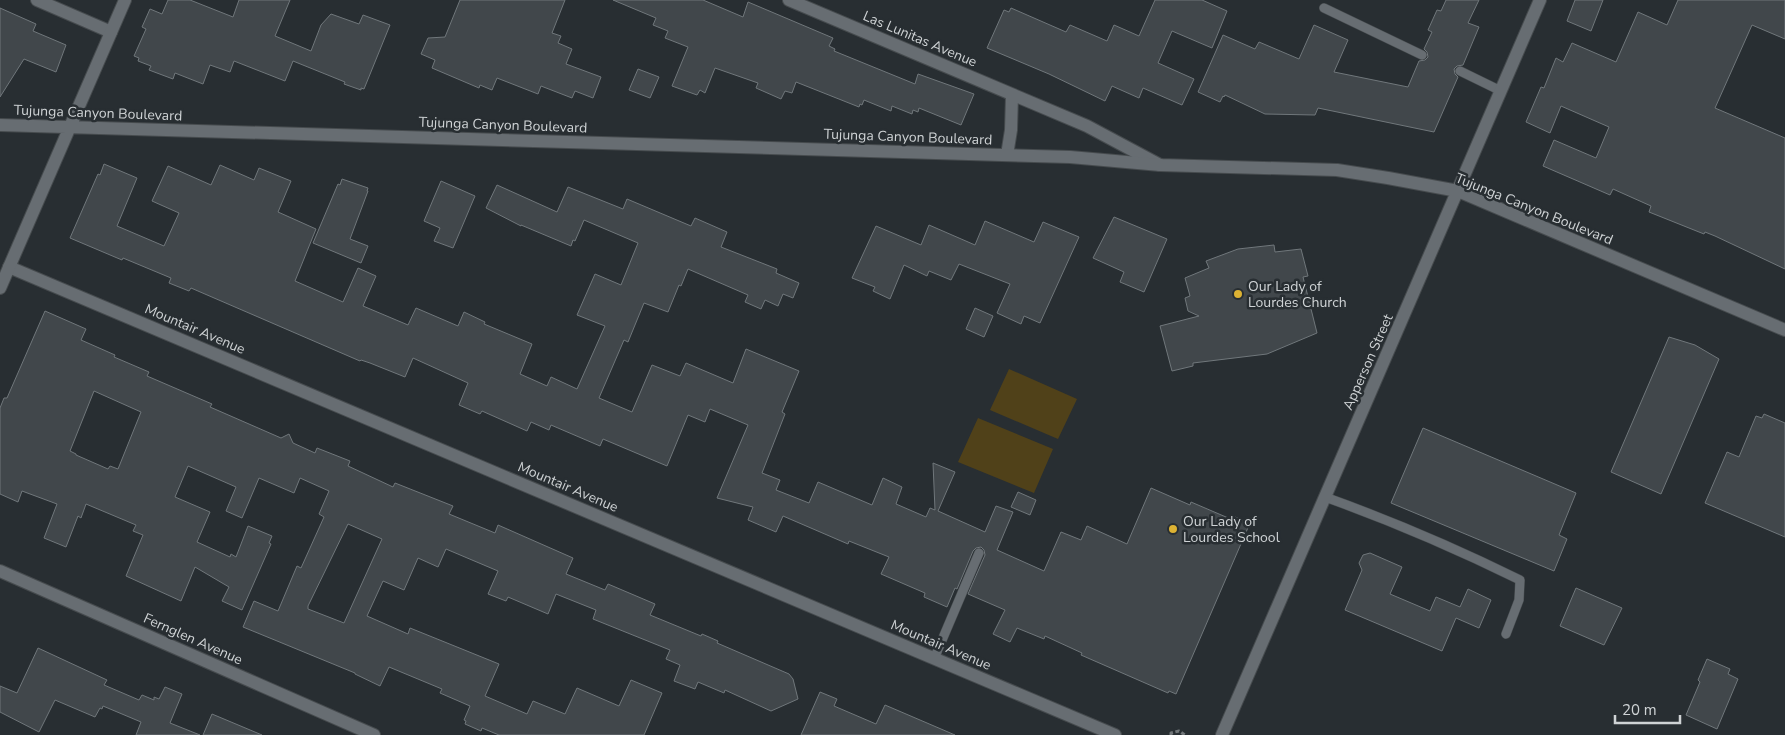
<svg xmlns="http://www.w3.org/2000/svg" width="1785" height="735" font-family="'Nunito Sans',sans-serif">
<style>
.green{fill:#504119}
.building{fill:#41474b;stroke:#70777b;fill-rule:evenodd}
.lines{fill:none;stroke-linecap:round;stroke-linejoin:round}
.lane-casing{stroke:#464b4e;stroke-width:10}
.street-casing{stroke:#464b4e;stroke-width:14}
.secondary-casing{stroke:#464b4e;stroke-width:14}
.path{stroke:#717679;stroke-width:3;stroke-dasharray:4 2.5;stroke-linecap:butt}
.lane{stroke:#676d72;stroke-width:9}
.street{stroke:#676d72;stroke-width:12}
.secondary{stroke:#676d72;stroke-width:12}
.poi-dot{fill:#dcb233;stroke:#282e32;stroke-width:2}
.labels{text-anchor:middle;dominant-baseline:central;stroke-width:5;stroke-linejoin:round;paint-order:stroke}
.street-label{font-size:14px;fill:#cfd3d5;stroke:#282e32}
.poi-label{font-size:14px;fill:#cfd3d5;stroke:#282e32;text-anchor:start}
</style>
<rect width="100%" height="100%" fill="#282e32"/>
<path class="green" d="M1009,369L1077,399L1058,439L990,410Z
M978,418L1053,449L1034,493L958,462Z"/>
<path class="building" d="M168,0H190L233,17L239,0H290L275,36L311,51L321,25L331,14L359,24L363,15L390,25L364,89L361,88V90L344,84L345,82L293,61L285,81L234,61L230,72L210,65L203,84L175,73L173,79L149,70L151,66L138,61L139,58L134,56L146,29L142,27L150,9L162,14Z
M460,0H565L552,33L561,36L558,43L572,49L566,64L601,77L593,98L575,91L572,98L541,86L538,94L497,78L492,90L480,85L479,88L432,68L435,60L421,54L428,38L445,37Z
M613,0H703L743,17L748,2L833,38L829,46L835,49L834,51L915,84L918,74L974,94L961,125L919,108L918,112L913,110L912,114L892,106L891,111L864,100L862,105L860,104L859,107L796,82L792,93L785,91L781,99L756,88L758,83L715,68L705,93L700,90L697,95L672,86L688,47L665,38L668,31L653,25L656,18Z
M1155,0H1202L1227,11L1212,48L1172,31L1158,63L1194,79L1182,105L1143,88L1139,98L1112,86L1105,101L1049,74L987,48L1004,10L1009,12L1011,8L1066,32L1070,25L1107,41L1114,25L1139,36Z
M1446,0H1479L1468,23L1479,27L1463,65L1457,66L1454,69L1455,74L1458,77L1434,132L1318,108L1315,115L1265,114L1225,95L1224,97L1223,96L1220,102L1198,92L1223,35L1255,49L1259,42L1299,59L1314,25L1348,40L1334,72L1408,87L1419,61L1425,60L1428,57L1427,52L1424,49L1432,32L1428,30L1437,10L1441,11Z
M1575,0H1603L1591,31L1567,21Z
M1678,0H1785V39L1752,25L1715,108L1785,138V269L1715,236L1705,232L1704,234L1649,212L1651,206L1613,189L1610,195L1543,166L1554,140L1596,158L1609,127L1561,106L1550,133L1526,122L1541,87L1544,88L1556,58L1563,62L1572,43L1616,62L1638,12L1667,25Z
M0,8L36,24L33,31L66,45L56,72L24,59L0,97Z
M638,69L659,77L650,98L629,90Z
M104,164L137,178L117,226L164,246L179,213L152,201L168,166L211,185L220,165L254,180L259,168L291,181L278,212L316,229L295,281L343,302L358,268L376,276L363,306L408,325L416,308L458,326L464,312L485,322L484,324L532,344L520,374L547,386L551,377L577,389L605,326L577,315L595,274L621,285L638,243L584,220L575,241L573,240L571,246L521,225V226L486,208L497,185L557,212L568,187L623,209L627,199L691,226L695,218L727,232L721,247L777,269L776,273L799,283L793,298L783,294L778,306L765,300L761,309L745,302L748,295L688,269L681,286L679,285L668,312L644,303L628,342L624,340L599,398L632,412L652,365L680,376L686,363L733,383L746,349L758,354L799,371L782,412L785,414L762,473L780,480L776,490L809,503L818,482L872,505L883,478L902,487L896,504L926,517L930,508L935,510L933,463L955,472L938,511L985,532L996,506L1013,512L997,550L1044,571L1061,532L1081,540L1087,526L1127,544L1151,488L1190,505L1191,502L1233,520L1235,517L1250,523L1176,694L1169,691L1168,693L1081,655L1082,653L1045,636L1044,639L1017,628L1010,642L993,634L1005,610L968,594L985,555L984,550L981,547L976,548L973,551L957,589L955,588L947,607L924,597L925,593L881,574L889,557L849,541L848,544L783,516L776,532L748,520L753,507L717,498L748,425L710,409L705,422L688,415L667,466L603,439L600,446L551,425L549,430L531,422L527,431L482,411L480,414L459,405L468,383L413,358L405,377L370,363L361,360L360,361L191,288L189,291L169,283L171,278L123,258L122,260L70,238L98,174L100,175Z
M342,179L368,188L367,191H368L350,239L368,246L361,263L313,243L338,184L340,185Z
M441,181L475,196L453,248L434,241L440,228L424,221Z
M1114,217L1167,239L1144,292L1120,282L1124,272L1093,258Z
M985,221L1034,242L1043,222L1079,237L1040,323L1024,316L1021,324L997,313L1010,284L959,264L951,280L929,271L927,276L904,265L890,299L873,291L875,287L852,278L876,226L921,245L929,225L975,245Z
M1274,245L1275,252L1301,249L1308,276L1303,277L1317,333L1267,354L1193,363V366L1172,371L1160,326L1199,316L1188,311L1185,298L1190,296L1185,278L1209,268L1206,261L1238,249Z
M975,308L993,316L984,337L966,329Z
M45,311L86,329L81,340L115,355L114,357L149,372L147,376L212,404L210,407L281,438L289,434L293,443L315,453L317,448L350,461L348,466L393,487L395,483L453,506L449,514L495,533L498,525L573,558L566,574L605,590L608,584L655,604L650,615L701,636L702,634L718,641L717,643L789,674L793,679L798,699L771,711L725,690L724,693L698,682L695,689L674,681L680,665L666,659L670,650L593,619L596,610L556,594L548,614L508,597L506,601L488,594L498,571L446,549L438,567L418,558L404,590L383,581L367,616L408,634L410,628L499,664L485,696L527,714L533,701L565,714L577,688L619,706L631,680L662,693L644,735H499L482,728L481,731L465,724L466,721L464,720L470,706L440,693L442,689L389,667L380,686L355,674V673L243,627L254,601L278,611L297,566L301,568L324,517L319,514L329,491L300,478L294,493L259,478L242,518L226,511L236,487L188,466L175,497L210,512L197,542L230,557L231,554L236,557L248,526L272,536L269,543L271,544L242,610L222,601L229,587L195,567L181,601L126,576L143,535L133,531L136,525L86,504L81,518L78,516L66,547L44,538L57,504L22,491L18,502L0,494V408L4,398H7ZM94,391L141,412L118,469L110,466L108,469L76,455V454L70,451ZM348,524L382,539L344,623L308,609V606Z
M1669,337L1695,345L1719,359L1661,494L1611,472Z
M1764,414L1785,423V537L1705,503L1727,452L1739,457L1756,416L1762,418Z
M1423,428L1576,493L1559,535L1567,539L1554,571L1391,503Z
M1018,492L1036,500L1030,515L1011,507Z
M1370,553L1402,567L1390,594L1430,611L1436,597L1460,607L1468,589L1491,600L1479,628L1456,618L1442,651L1345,610L1362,570L1359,563L1363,555Z
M1576,588L1622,608L1604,645L1560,626Z
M38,648L107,680L104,685L139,700L142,695L154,700V697L159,699L165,687L182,694L170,723L200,735H136L141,722L103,706L102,709L100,708L95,717L55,700L39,732L0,712V686L17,693Z
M1707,659L1730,669L1728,674L1738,679L1717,729L1686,715L1700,682L1698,680Z
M820,692L837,699L834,706L876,724L885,705L955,735H801Z
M212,714L262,735H203Z"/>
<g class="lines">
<defs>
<path id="lane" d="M1324,8L1422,55
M1460,71L1501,91
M1325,497C1392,521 1457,549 1520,580L1519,600L1506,634
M934,659L979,553"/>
<path id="street" d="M37,0L111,32
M789,0L1087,126L1160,165
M1007,155L1011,130L1012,95
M9,267L1115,735
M0,571L374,735"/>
<path id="secondary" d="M0,125L1070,157L1160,165L1337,170L1388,178L1458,191L1785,330
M0,288L125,0
M1222,735L1540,0"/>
</defs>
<use href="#lane" class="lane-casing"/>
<use href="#street" class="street-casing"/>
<use href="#secondary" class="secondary-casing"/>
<path class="path" d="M1171,735V733L1179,731L1185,735"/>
<use href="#lane" class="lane"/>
<use href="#street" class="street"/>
<use href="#secondary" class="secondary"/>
</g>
<g class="poi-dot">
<circle cx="1238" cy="294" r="5"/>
<circle cx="1173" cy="529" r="5"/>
</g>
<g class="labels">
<g class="street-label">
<text transform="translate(920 39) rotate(23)">Las Lunitas Avenue</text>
<text transform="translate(98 113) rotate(2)">Tujunga Canyon Boulevard</text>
<text transform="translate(503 125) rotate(2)">Tujunga Canyon Boulevard</text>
<text transform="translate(908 137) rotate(2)">Tujunga Canyon Boulevard</text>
<text transform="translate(1534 209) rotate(22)">Tujunga Canyon Boulevard</text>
<text transform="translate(195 329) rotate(23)">Mountair Avenue</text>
<text transform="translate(1368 362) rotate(-66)">Apperson Street</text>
<text transform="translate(568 487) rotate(23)">Mountair Avenue</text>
<text transform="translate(193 639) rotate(24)">Fernglen Avenue</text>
<text transform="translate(941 645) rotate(23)">Mountair Avenue</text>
</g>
<g class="poi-label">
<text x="1248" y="286">Our Lady of<tspan x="1248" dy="16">Lourdes Church</tspan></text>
<text x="1183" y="521">Our Lady of<tspan x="1183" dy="16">Lourdes School</tspan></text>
</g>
</g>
<path d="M1615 715v8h65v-8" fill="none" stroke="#cfd3d5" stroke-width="2.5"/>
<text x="1622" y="715" font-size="15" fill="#cfd3d5" stroke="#282e32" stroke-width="4" paint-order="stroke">20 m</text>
</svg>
